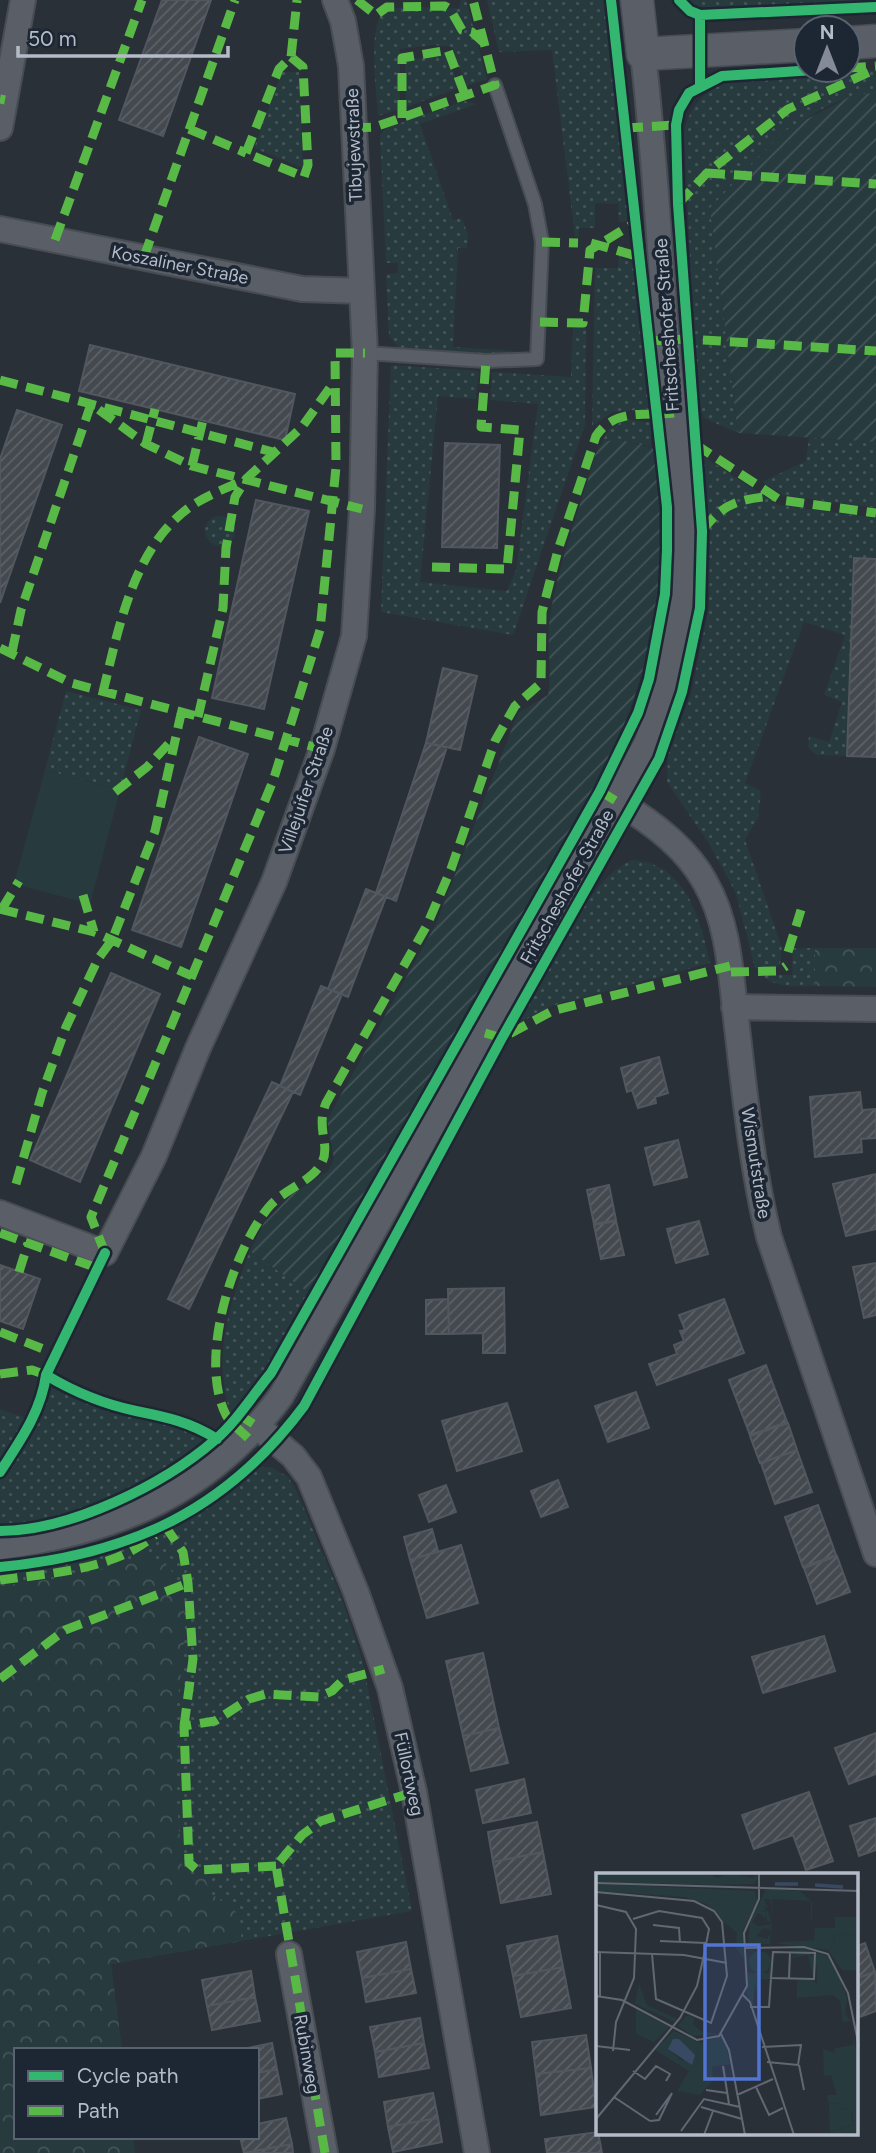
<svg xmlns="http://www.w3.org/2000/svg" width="876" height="2153" font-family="Figtree,sans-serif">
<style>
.grass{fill:url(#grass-dots)}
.forest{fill:url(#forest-crowns)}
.garden{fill:url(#garden-furrows)}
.pitch{fill:#273a3e}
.building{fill:url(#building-hatch);stroke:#52575f;stroke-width:2}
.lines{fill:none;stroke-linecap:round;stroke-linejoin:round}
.service-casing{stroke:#484c53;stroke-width:16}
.minor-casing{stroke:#484c53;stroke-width:28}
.tertiary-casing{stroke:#484c53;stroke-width:35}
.service{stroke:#5a5e66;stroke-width:12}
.minor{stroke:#5a5e66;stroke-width:24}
.tertiary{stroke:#5a5e66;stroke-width:32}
.quiet{stroke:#58b947;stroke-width:9;stroke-dasharray:18 9;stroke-linecap:butt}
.cycleway-casing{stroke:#1d2633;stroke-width:15}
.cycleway{stroke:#33b770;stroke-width:10}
.labels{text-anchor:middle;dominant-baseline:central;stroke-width:7;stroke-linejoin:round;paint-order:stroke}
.street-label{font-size:18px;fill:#b4bcc9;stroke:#1d2633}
.inset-river{fill:none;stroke:#384963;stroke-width:3.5}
.inset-road{fill:none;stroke:#616872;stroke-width:2}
.view{fill:#5274d3;fill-opacity:0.15;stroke:#5274d3;stroke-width:3.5}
.inset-edge{fill:none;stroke:#b4bcc9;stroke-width:3.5}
</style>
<defs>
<pattern id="grass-dots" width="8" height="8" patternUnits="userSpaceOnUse" patternTransform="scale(1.75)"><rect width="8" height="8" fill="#273a3e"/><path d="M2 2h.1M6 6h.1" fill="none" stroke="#445559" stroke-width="1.8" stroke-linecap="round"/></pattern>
<pattern id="forest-crowns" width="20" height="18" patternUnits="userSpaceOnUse" patternTransform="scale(1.75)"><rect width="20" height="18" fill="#273a3e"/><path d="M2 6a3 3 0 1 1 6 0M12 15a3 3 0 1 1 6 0" fill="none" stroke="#445559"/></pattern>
<pattern id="garden-furrows" width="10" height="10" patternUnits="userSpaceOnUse" patternTransform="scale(1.75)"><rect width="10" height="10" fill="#273a3e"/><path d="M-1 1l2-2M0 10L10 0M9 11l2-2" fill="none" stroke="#445559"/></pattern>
<pattern id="building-hatch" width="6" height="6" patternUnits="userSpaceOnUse" patternTransform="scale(1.75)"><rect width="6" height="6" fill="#444950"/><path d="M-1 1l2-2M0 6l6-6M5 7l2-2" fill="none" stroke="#5d6168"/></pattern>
</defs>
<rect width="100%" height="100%" fill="#2a3038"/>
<path class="grass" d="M461,0H466L487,79L466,86L452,47L434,45L400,49V109L378,116C377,96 366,17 387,10C408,4 438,9 459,8Z
M487,0H605L627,186L628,217L624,222H619L618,204L595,203V228H579V237H575L552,50L499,52Z
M686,0H876V1L700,8Z
M447,53L459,88L406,107L405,61Z
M876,70V94C814,92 750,167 710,208L738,433L704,418L697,403L684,132C690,105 705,90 730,79Z
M282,72H299L303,168L254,148Z
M464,101L477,104L420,124L453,220L462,218L468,235L467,248H458L453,347L515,351L504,354L399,349L389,335L386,274L398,273V263H386L380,135L386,128Z
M619,256L633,263L637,274L650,409L613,412L592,426L595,268H618Z
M573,326L586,327L585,425L513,635L381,612L391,365L479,371L476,399L438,396L420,582L507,591L516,570L538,404L490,400L492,372L571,377Z
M627,419L651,423V447L617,439L604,442L595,455L609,429Z
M809,438L876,442V508L783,495L762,482L806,461Z
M701,455L778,505L876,518V559H854L847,756L817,755L812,752L808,747L809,736L829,742L842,702L824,695L845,635L804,622L745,783L761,791L758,818L745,840L782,948L780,964L776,968H755L736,893L708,842L667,782L668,752L691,694L709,607L710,530Z
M205 531a15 15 0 1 1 30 0a15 15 0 1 1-30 0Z
M66,691L141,710L120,790L45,770Z
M632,860C686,863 701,920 710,963L551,1006L519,1023C546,975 583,882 632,860Z
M793,948H815V986C797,986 775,989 762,975H792Z
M250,1251L308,1292L264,1372L230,1414C213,1353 228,1308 250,1251Z
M46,1375C74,1392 103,1404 136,1411C166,1417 190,1422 217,1439L166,1477L93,1512L0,1531V1472L32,1421L43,1392Z
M0,1409L25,1418L0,1462Z
M271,1467L288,1477L297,1492L342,1599L362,1659L412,1911L111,1964L122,2050H16V2137H133L135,2153H0V1572C109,1562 175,1537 259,1468Z"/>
<path class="forest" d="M815,948H876V987L815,986Z
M143,1555C214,1564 173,1693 174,1737C174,1780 179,1824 182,1866L193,1877L205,1878L210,1893C234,1911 243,1907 241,1941L111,1964L122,2050H16V2137H133L135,2153H0V1586C49,1580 98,1574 143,1555Z"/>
<path class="garden" d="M857,93L876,94V442L738,433L710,208L784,131Z
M617,439L656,449C666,539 662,624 630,709C621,736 606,762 594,788L308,1292L250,1251L264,1223L291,1195L328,1171L334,1159L327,1120L436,924L518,713L548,695C553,667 545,639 551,610C560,558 581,506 595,455L604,442Z"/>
<path class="pitch" d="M45,770L120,790L90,904L14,884Z"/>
<path class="building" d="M162,0H211L163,136L119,120Z
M90,345L295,394L285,440L79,391Z
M17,410L62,425L0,603V459Z
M445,443L500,445L497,548L442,547Z
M256,500L309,511L264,709L212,698Z
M854,558L876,559V757L847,756Z
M443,668L477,676L460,750L426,743Z
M199,737L248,754L181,947L132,930Z
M426,743L447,747L396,901L376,893Z
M366,889L386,897L348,997L328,989Z
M111,973L160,994L80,1182L30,1160Z
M321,986L342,994L300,1095L280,1086Z
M659,1057L668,1093L655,1097L656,1103L638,1108L632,1090L627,1092L621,1068Z
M272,1082L293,1092L189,1309L168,1299Z
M860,1092L862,1110L876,1109V1138L861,1139L862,1152L815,1157L810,1097Z
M678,1140L687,1177L654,1185L645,1148Z
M876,1174V1229L846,1236L833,1184Z
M609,1185L616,1220L594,1224L587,1190Z
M616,1221L624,1255L601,1259L594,1225Z
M699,1221L708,1254L676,1263L667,1229Z
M876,1263V1315L864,1318L853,1267Z
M0,1265L40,1279L23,1329L0,1321Z
M504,1288L505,1353H483V1333L449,1334L448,1289Z
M448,1299L449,1334H426V1300Z
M724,1299L744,1353L657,1385L649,1364L677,1354L674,1345L684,1341L680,1331L685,1330L679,1315Z
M766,1365L787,1422L750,1435L729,1380Z
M636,1392L649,1428L608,1442L595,1406Z
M507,1403L522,1451L457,1471L442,1421Z
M788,1423L797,1450L760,1463L750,1436Z
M797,1450L812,1492L775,1504L761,1463Z
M558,1480L568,1507L541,1517L531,1491Z
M446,1485L456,1512L429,1522L419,1495Z
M818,1505L836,1555L803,1567L785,1517Z
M432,1529L438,1551L410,1560L404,1537Z
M461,1545L478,1603L427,1618L410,1560Z
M837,1556L850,1592L817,1604L804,1568Z
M824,1636L835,1671L763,1693L752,1657Z
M483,1653L499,1728L463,1736L446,1661Z
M499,1728L508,1763L471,1771L463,1736Z
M876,1733V1774L849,1784L835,1748Z
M524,1779L531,1813L483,1823L476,1790Z
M809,1792L833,1861L806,1870L793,1835L754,1849L742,1815Z
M876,1818V1850L859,1856L850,1826Z
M537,1822L543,1852L493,1862L488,1832Z
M543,1852L551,1894L501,1903L493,1862Z
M557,1936L563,1967L513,1976L507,1946Z
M406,1942L411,1969L362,1978L357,1952Z
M865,1943L875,1972L857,1978V1946Z
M563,1967L571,2008L521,2017L513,1976Z
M411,1969L416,1993L366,2002L362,1978Z
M251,1971L255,1997L207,2006L202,1980Z
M875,1972L876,2011L857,2018V1978Z
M255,1997L260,2021L212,2030L207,2006Z
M420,2018L424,2043L375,2052L370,2027Z
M586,2035L591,2068L536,2074L532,2042Z
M272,2043L277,2069L257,2073V2050H239Z
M424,2043L429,2068L379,2077L375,2052Z
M591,2068L596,2107L541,2115L536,2074Z
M277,2069L282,2094L257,2099V2073Z
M433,2093L438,2118L388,2127L384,2102Z
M286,2118L292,2144L244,2153L240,2137H257V2124Z
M438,2118L442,2142L393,2152L388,2127Z
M598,2132L602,2153H547L545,2139Z
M292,2144L293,2153H246Z"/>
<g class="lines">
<defs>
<path id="service" d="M365,353L486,361L537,359L542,242L535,204L495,85"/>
<path id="minor" d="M0,128L23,0
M0,229L302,289L361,291
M616,801C649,820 686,847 705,882C730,925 731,979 737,1027C745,1097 752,1168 769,1237L876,1554
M734,1007L876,1009
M0,1213L105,1253L154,1156L198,1048L274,882L322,749L354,636L362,509L365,353L351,66L343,21L335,0
M258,1427L293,1456L309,1477L356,1592L390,1688L414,1792L477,2153
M0,1547C116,1532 210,1493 281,1396L646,744C704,600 679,487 667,340C659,244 654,149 643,54
M289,1954L325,2153"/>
<path id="tertiary" d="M637,0L643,54L806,45
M848,43L876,41"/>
</defs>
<use href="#service" class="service-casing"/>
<use href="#minor" class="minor-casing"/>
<use href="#tertiary" class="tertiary-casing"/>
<use href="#service" class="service"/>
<use href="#minor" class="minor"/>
<use href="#tertiary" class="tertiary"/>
<path class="quiet" d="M357,0L376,15L387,7L445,6L450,9L462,30L472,32L484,43
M291,57L303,67L308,165L304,177L246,153L279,69L291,57L297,0
M848,68L876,66
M0,99L5,100
M402,118V58L448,50L465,95
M353,128L375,127L495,85L473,0
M625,128L676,125
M189,129L246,153
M707,173L876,184
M678,204L707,173L788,109L876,69
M55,240L142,0
M542,242L578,243
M591,243L640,257
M144,257L235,0
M540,322L583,323L590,250L636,222
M649,341L688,339L876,351
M0,380L273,452
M146,444L155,409
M695,444L780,500L876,513
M192,466L203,420
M702,531C723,503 739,499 774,496
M432,567L507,569L520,430L481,427L486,361
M0,648L71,683L322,749
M12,652L21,610L91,404L146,444L192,466L362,509
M103,692C119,627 134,542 196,503C211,494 228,487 245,480
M198,717L223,608L226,548L235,497L246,479L302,427L334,382
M600,791L616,801
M115,792L147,767L174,738
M83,895L94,932
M0,909L94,932L192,976L91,1217L105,1253
M2,909L19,881
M788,952L801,910
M731,972L779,971L786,966
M192,976L273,781L320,630L336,467L335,353H365
M485,1033L502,1038L552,1011L730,966
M16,1184L42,1093L66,1027L98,959L112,940L155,831L181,714
M0,1233L97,1268
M19,1272L28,1243
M0,1332L56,1354
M0,1374L32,1370L46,1375
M238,1414L258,1427
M248,1438C241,1431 231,1424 226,1415C198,1360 232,1253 268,1208C282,1190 310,1183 321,1164C332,1146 315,1130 326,1103L427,925L451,869L495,741L515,706L541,683L542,612L558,550L596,436C615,408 644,416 674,413
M165,1526L183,1552L188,1583L193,1659L184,1726
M0,1580C52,1573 114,1570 155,1535
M0,1679L65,1630L188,1583
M276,1866L197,1870L189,1863L184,1726L215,1721L249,1699L266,1694L319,1697L332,1691L343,1680L384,1669
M325,2153L276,1866L302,1835L321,1821L414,1792"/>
<defs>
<path id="cycleway" d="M679,0L690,11L700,15V85
M700,15L876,7
M46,1375C74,1392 103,1404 136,1411C166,1417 190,1422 217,1439
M0,1472C20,1441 41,1412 46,1375L105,1253
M0,1531C70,1531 163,1485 215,1440C237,1421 253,1395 271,1373L600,791L638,713L649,679L665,594L667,550V507L611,0
M0,1567C129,1555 226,1511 304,1406L502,1038L659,759L682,692L700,608L702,531L678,204L676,125L679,110L689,93L722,76L814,70"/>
</defs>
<use href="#cycleway" class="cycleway-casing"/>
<use href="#cycleway" class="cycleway"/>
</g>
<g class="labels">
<g class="street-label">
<text transform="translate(354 145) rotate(-92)">Tibujewstraße</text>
<text transform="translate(180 265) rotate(11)">Koszaliner Straße</text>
<text transform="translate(667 325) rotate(-94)">Fritscheshofer Straße</text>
<text transform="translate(306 790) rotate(-71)">Villejuifer Straße</text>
<text transform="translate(567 887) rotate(-61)">Fritscheshofer Straße</text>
<text transform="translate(756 1163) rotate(81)">Wismutstraße</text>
<text transform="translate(409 1774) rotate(78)">Füllortweg</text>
<text transform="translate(307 2054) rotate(80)">Rubinweg</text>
</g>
</g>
<g transform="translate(596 1873)">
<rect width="262" height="262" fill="#2a3038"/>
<path d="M0,0H113L122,5L132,0L157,5L160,0L162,6L158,11L119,12L0,9ZM0,11L159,18L161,27L147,57L148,85L140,75L141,60L128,49V67L127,47L111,31L89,24L0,18ZM170,16L204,18L216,29V46L208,45H215V28L176,26L177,45L174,26H168L172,35L168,32L170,37L164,39L172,38L176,50L171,48L170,41L169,45L162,40L156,49L162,53L176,51L175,57L167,55L161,63L171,66L175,59L174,71L152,72L154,49ZM239,44H262V61L239,62L238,74L232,77L177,70L218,67L219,55H239ZM209,76L231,83L244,105L251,126L254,143L251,126L249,141L255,148L247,149L244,128L237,122L201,125V107H217L221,111V91L217,105L212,82L196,85L194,101L196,79L197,84L200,81H214L217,84V80L191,77ZM174,95V106L162,107L161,119L159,111L157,133L150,120L152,100H173ZM43,111L51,132L81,146L79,149L39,131ZM40,136L73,154L58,169L40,161ZM91,142L98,145L97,151L104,158L122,161L97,163L82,153ZM257,157L262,193V260L234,262V259L258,252L255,237L245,236L243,230L233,231L229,216L231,222H241L235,202L228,203L227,176L239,180V175L258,172ZM78,158L104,170L126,163L131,175L134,191L116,194L117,208L112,209L104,222L81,218L93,198L59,177ZM83,166L98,182L86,188L75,178Z" fill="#273a3e" fill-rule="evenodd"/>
<path d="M119,169L124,191L116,194L117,208L103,222L89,219L97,211H88L100,195L101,174Z" fill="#273a3e"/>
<path d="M262,61V97H246L232,77L238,74L239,62ZM153 89a11 11 0 1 1 22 0a11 11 0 1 1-22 0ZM243,230L245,236L255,237L257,252L234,259L233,231Z" fill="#273a3e"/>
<path d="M77,166H83L99,182L96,192L72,176Z" fill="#384963"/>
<path class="inset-river" d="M179,11H202M219,12L247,14"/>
<path class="inset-road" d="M0,10L263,18M0,19L98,28L118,38L126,49L131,103L115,150L60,126L56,81M0,32L30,39L40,56L38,105L20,149L17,178M57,52L83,55L84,70M64,68L110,70M149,75L208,74L232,81L252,120L263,174M0,79L88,82L131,90M177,79L219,80L218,106L175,105ZM193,105L194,79M147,122L154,129L198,262M0,123L26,127L101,167L123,163L151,113L148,60L163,26V0M4,123V80M154,134H173L175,105M125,161L133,177L149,262M0,173L34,177M166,174L205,172L202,192L171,189M203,192L208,217M127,193L133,231M37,198L49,206L60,193L74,201L70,208M160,214L173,242L187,235M110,217L131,220M141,222L177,206M18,224L54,248M105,234L146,246M0,246L84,145L101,113L108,82L113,56L106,45L63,38L37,46M54,248L63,247L76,220L60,242M85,258L108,226L144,234M108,262L117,238"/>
<path class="view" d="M109,72H163V206H109Z"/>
<rect width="262" height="262" class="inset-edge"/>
</g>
<rect x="14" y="2048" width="245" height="91" fill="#1d2633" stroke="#59626f" stroke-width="2"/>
<rect x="28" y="2071" width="35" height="10" fill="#33b770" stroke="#59626f" stroke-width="2"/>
<text x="77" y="2083" font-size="21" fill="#b4bcc9">Cycle path</text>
<rect x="28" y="2106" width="35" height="10" fill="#58b947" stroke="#59626f" stroke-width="2"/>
<text x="77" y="2118" font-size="21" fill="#b4bcc9">Path</text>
<g transform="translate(827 49)"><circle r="33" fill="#1d2633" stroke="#59626f" stroke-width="2"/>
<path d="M0-5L12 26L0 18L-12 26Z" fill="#848b96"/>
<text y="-10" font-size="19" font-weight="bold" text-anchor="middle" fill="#b4bcc9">N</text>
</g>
<path d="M18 46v10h210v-10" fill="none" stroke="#b4bcc9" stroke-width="3.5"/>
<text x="28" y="46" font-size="21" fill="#b4bcc9" stroke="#1d2633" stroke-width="5" paint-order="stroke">50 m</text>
</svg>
